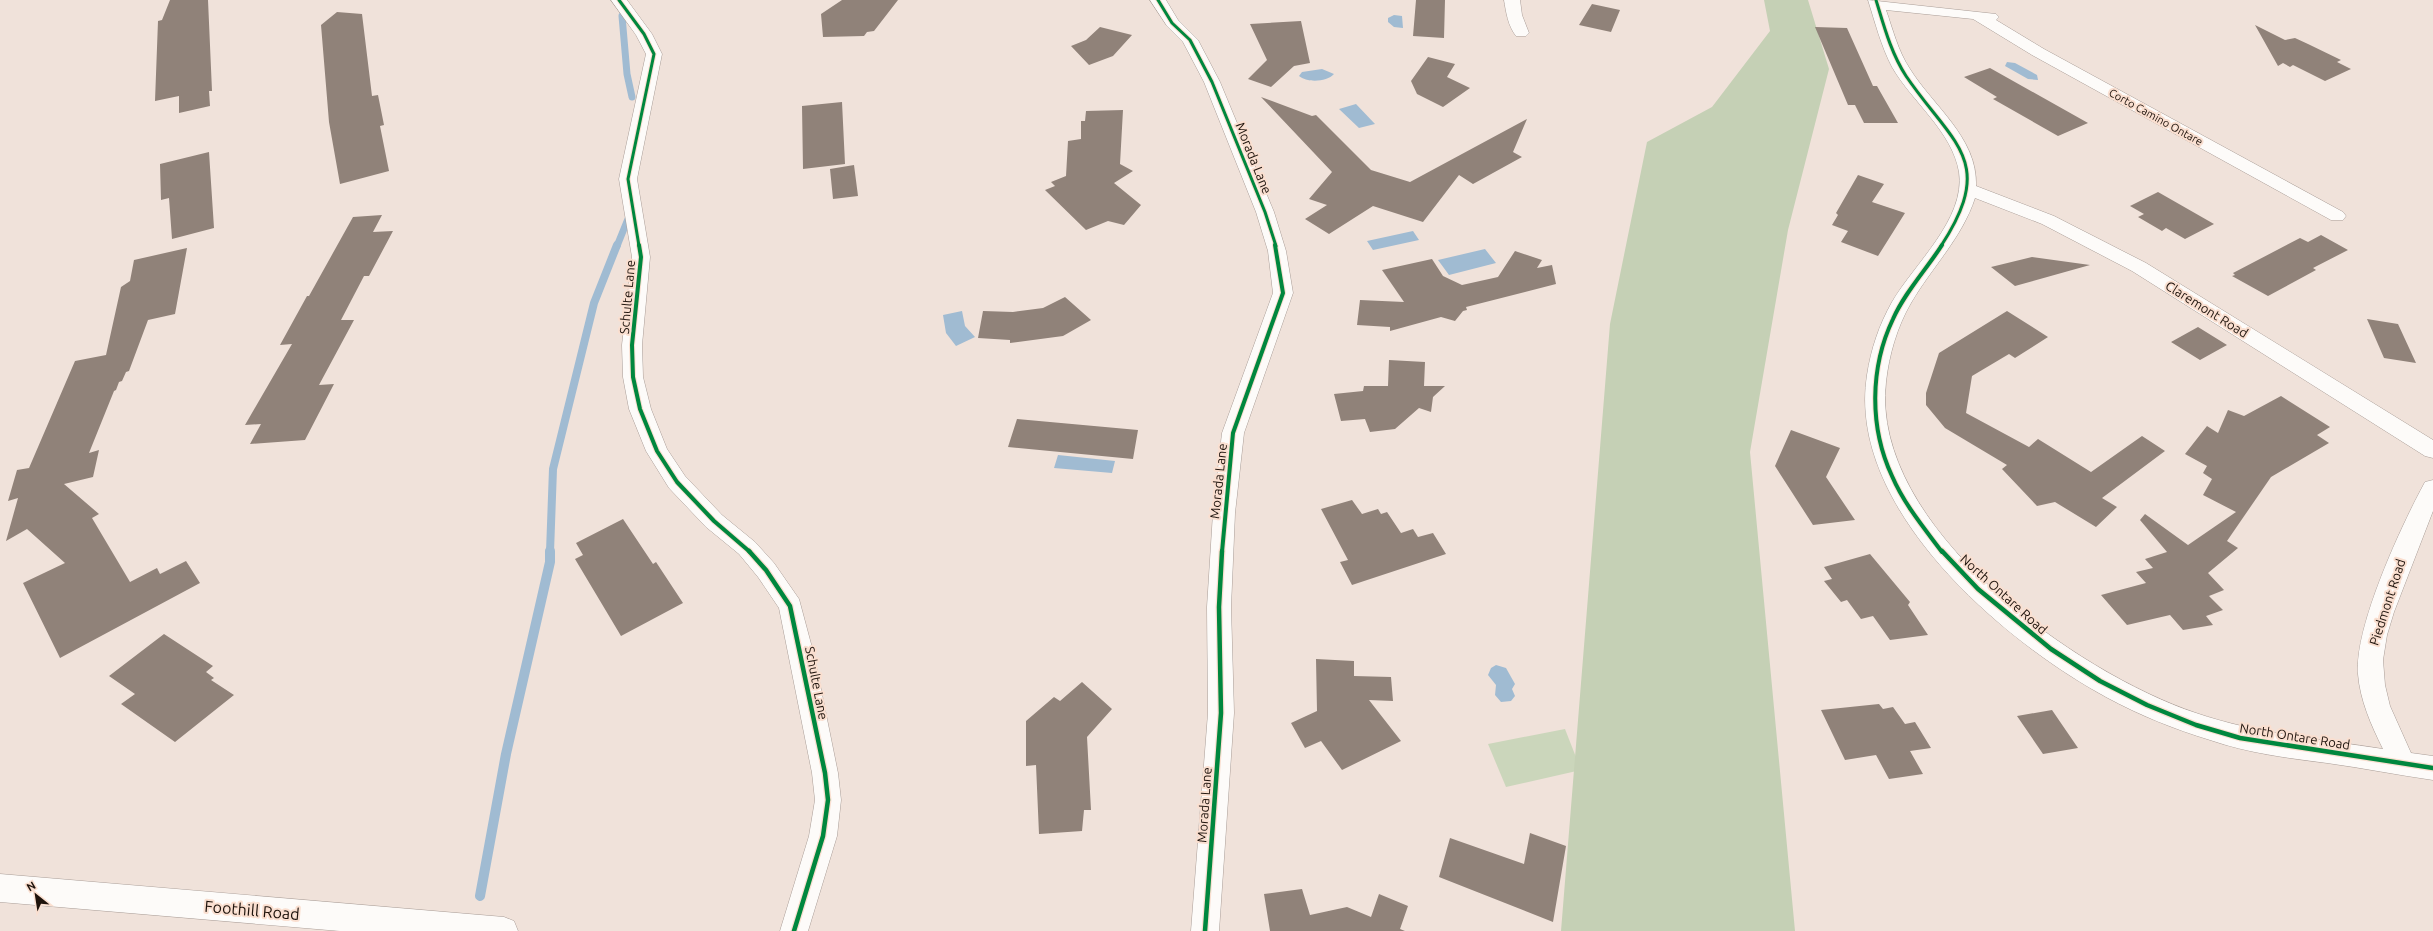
<svg xmlns="http://www.w3.org/2000/svg" width="2433" height="931" font-family="Ubuntu,sans-serif">
<style>
.green{fill:#cbd6bb}
.forest{fill:#c5d0b5}
.water{fill:#a0bbd2}
.lines{fill:none;stroke-linecap:round;stroke-linejoin:round}
.stream-far2{stroke:#a0bbd2;stroke-width:7}
.stream-far1{stroke:#a0bbd2;stroke-width:8}
.stream{stroke:#a0bbd2;stroke-width:10}
.building{fill:#908279}
.minor-casing{stroke:#a99d97;stroke-width:1}
.major-casing{stroke:#a99d97;stroke-width:1}
.minor{fill:#fdfbf9;fill-rule:evenodd}
.major{fill:#fdfbf9;fill-rule:evenodd}
.cycleway-far2-casing{stroke:#fadfd0;stroke-width:5}
.cycleway-far1-casing{stroke:#fadfd0;stroke-width:6}
.cycleway-casing{stroke:#fadfd0;stroke-width:7}
.cycleway-far2{stroke:#00873e;stroke-width:3}
.cycleway-far1{stroke:#00873e;stroke-width:4}
.cycleway{stroke:#00873e;stroke-width:4.5}
.labels{text-anchor:middle;dominant-baseline:central;stroke-width:4;stroke-linejoin:round;paint-order:stroke}
.far-street-label{font-size:11px;fill:#1e130c;stroke:#fadfd0}
.street-label{font-size:13px;fill:#1e130c;stroke:#fadfd0}
.near-street-label{font-size:16px;fill:#1e130c;stroke:#fadfd0}
</style>
<rect width="100%" height="100%" fill="#f0e2da"/>
<path class="green" d="M1565,729L1581,770L1506,787L1488,744Z"/>
<path class="forest" d="M1764,0H1808L1829,69L1788,230L1750,452L1795,931H1561L1610,324L1647,142L1712,107L1770,31Z"/>
<path class="water" d="M1394,15L1402,16L1403,28L1394,27L1388,22V18Z
M2007,62L2015,63L2037,75L2038,80L2028,79L2005,66Z
M1322,69L1334,74C1327,82 1307,83 1299,76L1302,72Z
M1356,104L1375,124L1359,128L1339,109Z
M1413,231L1419,240L1373,250L1367,241Z
M1485,249L1496,263L1449,275L1438,260Z
M962,311L965,326L975,337L956,346L946,333L943,315Z
M1058,455L1115,461L1112,473L1054,468Z
M1496,665L1506,668L1515,684L1512,689L1515,696L1511,701L1501,702L1495,695L1496,685L1488,675L1491,668Z"/>
<g class="lines">
<path class="stream-far2" d="M622,16L627,74L632,97
M617,246L630,214"/>
<path class="stream-far1" d="M550,552L553,469L594,303L617,245"/>
<path class="stream" d="M480,896L506,754L550,562V551"/>
</g>
<path class="building" d="M170,0H208L212,91H209L210,106L179,113V96L155,101L158,21L162,20Z
M842,0H898L874,31L867,32L864,36L823,37L821,14Z
M1416,0H1445L1444,38L1413,36Z
M1592,4L1620,10L1611,32L1579,25Z
M337,12L362,14L372,96L378,95L384,125L380,126L389,171L340,184L329,122L321,25Z
M1301,21L1310,63L1294,66L1271,87L1248,79L1267,60L1250,24Z
M2255,25L2285,40L2295,38L2308,44L2341,60L2337,62L2351,69L2325,81L2293,65L2290,67L2283,63L2278,66Z
M1100,27L1132,35L1113,56L1089,65L1071,46L1086,40Z
M1815,27L1847,28L1873,86H1877L1898,123H1864L1855,105H1848Z
M1428,57L1455,64L1447,77L1470,88L1443,107L1417,94L1411,81Z
M1990,68L2088,123L2058,136L1993,99L1997,97L1964,77Z
M1261,97L1312,116L1316,115L1371,170L1410,182L1527,119L1513,152L1522,157L1473,184L1459,175L1423,222L1373,206L1329,234L1305,219L1327,205L1309,199L1332,172Z
M842,102L845,164L803,169L802,106Z
M1123,110L1120,164L1133,171L1114,183L1141,205L1124,225L1108,221L1086,230L1045,190L1055,186L1051,182L1066,176L1068,141L1081,139V121H1085L1086,111Z
M209,152L214,228L172,239L169,198L161,200L160,164Z
M854,165L858,196L833,199L830,169Z
M1858,175L1884,184L1872,202L1905,213L1878,256L1841,242L1848,231L1832,225L1838,215L1836,213Z
M2158,192L2214,224L2185,239L2166,228L2162,231L2138,217L2144,214L2130,206Z
M382,215L373,232L393,231L369,276H364L341,320H354L319,385L334,384L305,440L250,444L261,424L245,425L292,344L280,345L307,296H309L353,217Z
M2321,235L2348,250L2313,268L2316,270L2268,296L2232,276L2235,275L2233,273L2300,238L2308,242Z
M187,248L175,314L148,320L129,371L126,372L122,381L119,382L116,390L114,391L89,453L99,450L93,477L64,484L99,514L92,518L130,582L157,568L160,574L186,561L200,583L60,658L23,583L65,563L27,529L6,541L18,498L8,501L17,470L29,468L75,361L106,355L121,287L130,281L134,260Z
M1515,251L1542,260L1537,268L1552,265L1556,284L1466,307L1467,310L1463,311L1455,321L1441,317L1390,331V327L1357,325L1360,300L1404,302L1382,270L1432,259L1443,276L1462,285L1498,277Z
M2032,257L2090,265L2015,286L1991,267Z
M1065,297L1091,320L1063,336L1010,343V340L978,338L983,311L1013,312L1043,308Z
M2007,311L2048,337L2015,358L2009,354L1972,376L1966,413L2029,447L2038,439L2091,472L2142,436L2165,451L2102,498L2117,507L2096,527L2055,502L2037,506L2002,469L2007,465L1945,428L1926,405V393L1939,353Z
M2367,319L2398,324L2416,363L2384,358Z
M2198,327L2227,345L2200,360L2171,342Z
M1389,360L1425,362L1424,386H1445L1433,397L1431,412L1419,408L1395,429L1370,432L1365,419L1341,421L1334,394L1363,391L1364,386H1388Z
M2281,396L2330,427L2317,435L2329,443L2271,477L2227,541L2238,548L2208,573L2224,590L2209,596L2223,610L2206,616L2213,625L2183,630L2170,615L2127,625L2101,595L2146,583L2136,572L2153,568L2145,559L2167,552L2140,520L2145,514L2188,545L2236,512L2203,495L2212,479L2203,473L2207,466L2185,454L2207,426L2218,433L2228,410L2244,416Z
M1017,419L1138,430L1133,459L1008,447Z
M1791,430L1840,448L1826,477L1855,520L1813,525L1775,466Z
M1352,500L1362,514L1378,509L1381,514L1387,512L1401,533L1413,529L1418,537L1433,533L1446,554L1352,585L1340,562L1348,560L1321,509Z
M623,519L653,564L656,562L683,603L621,636L575,559L583,555L576,543Z
M1870,554L1910,602L1908,605L1928,635L1890,640L1873,616L1861,619L1847,600L1841,602L1824,581L1832,579L1824,567Z
M164,634L213,666L206,672L214,678L211,680L234,695L175,742L121,704L135,694L109,676Z
M1316,659L1354,661V676L1391,677L1393,701L1369,700L1401,741L1342,770L1321,741L1305,748L1291,723L1317,711Z
M1082,682L1112,709L1087,737L1091,810H1084L1082,831L1039,834L1036,765L1026,766V721L1054,697L1060,701Z
M1879,704L1883,709L1893,707L1905,724L1915,722L1931,748L1910,751L1923,774L1889,779L1876,755L1845,760L1821,710Z
M2052,710L2078,748L2043,754L2017,716Z
M1530,833L1566,846L1553,922L1439,877L1450,838L1524,864Z
M1302,889L1310,915L1347,907L1371,917L1379,894L1408,906L1400,929L1405,931H1270L1264,894Z"/>
<g class="lines">
<defs>
<path id="minor" d="M611,0H627L652,34L662,54L637,179L650,257L642,345L643,377L651,409L667,449L685,476L722,515L755,542L774,563L799,599L814,655L838,773L841,800L837,836L808,931H780L809,836L815,800L812,773L779,608L758,577L739,554L706,527L669,488L646,451L629,409L623,377L622,345L632,257L619,179L646,54L636,35Z
M1150,0H1166L1178,20L1198,40L1220,82L1274,212L1286,251L1293,293L1244,433L1235,513L1231,607L1234,713L1219,931H1191L1208,713L1207,607L1213,513L1222,433L1273,293L1268,251L1256,212L1204,82L1183,42L1167,26Z
M1504,0H1520L1522,15L1529,33L1526,36H1516C1508,26 1506,12 1504,0Z
M1868,0L1996,14L1999,17L1996,20L2044,49L2343,212L2346,216L2343,220H2331L2032,55L1973,19L1886,10C1893,30 1898,51 1910,69C1933,106 1978,138 1976,186L2054,216L2146,263L2433,440V458L2425,456L2132,271L2042,224L1975,198C1962,238 1932,267 1911,303C1897,327 1889,355 1886,382C1870,526 2076,673 2196,713C2257,734 2320,739 2383,749C2371,725 2360,700 2358,674C2354,627 2402,524 2425,482L2433,480V511L2394,612L2387,635L2383,660L2385,685L2390,706L2411,753L2433,756V780C2398,775 2363,768 2327,763C2287,758 2248,753 2210,740C2174,729 2139,715 2106,697C2001,640 1846,507 1867,375C1871,349 1879,325 1892,302C1914,264 1966,219 1959,172C1952,131 1912,102 1892,67C1881,46 1875,22 1868,0Z"/>
<path id="major" d="M0,874L504,917L514,921L518,931H340L0,902Z"/>
</defs>
<use href="#minor" class="minor-casing"/>
<use href="#major" class="major-casing"/>
<use href="#minor" class="minor"/>
<use href="#major" class="major"/>
<defs>
<path id="cycleway-far2" d="M619,0L644,34L654,54L628,179L639,246
M1158,0L1172,23L1190,40L1212,82L1265,212L1276,246
M1876,0C1884,26 1891,53 1906,76C1953,145 1997,160 1941,246"/>
<path id="cycleway-far1" d="M639,245L641,257L632,345L633,377L640,409L657,451L677,482L714,521L750,552
M1942,245C1926,270 1905,292 1893,319C1870,367 1869,427 1892,476C1904,504 1924,528 1942,552
M1222,552L1233,433L1283,293L1275,245"/>
<path id="cycleway" d="M749,551L766,570L790,606L825,773L828,800L823,836L794,931
M1942,551L1978,589L2051,649L2100,681L2147,705L2196,725L2240,738L2433,768
M1205,931L1221,713L1219,607L1222,551"/>
</defs>
<use href="#cycleway-far2" class="cycleway-far2-casing"/>
<use href="#cycleway-far1" class="cycleway-far1-casing"/>
<use href="#cycleway" class="cycleway-casing"/>
<use href="#cycleway-far2" class="cycleway-far2"/>
<use href="#cycleway-far1" class="cycleway-far1"/>
<use href="#cycleway" class="cycleway"/>
</g>
<g class="labels">
<g class="far-street-label">
<text transform="translate(2156 117) rotate(29)">Corto Camino Ontare</text>
</g>
<g class="street-label">
<text transform="translate(1254 158) rotate(68)">Morada Lane</text>
<text transform="translate(627 297) rotate(-85)">Schulte Lane</text>
<text transform="translate(2207 309) rotate(32)">Claremont Road</text>
<text transform="translate(1218 481) rotate(-84)">Morada Lane</text>
<text transform="translate(2004 594) rotate(42)">North Ontare Road</text>
<text transform="translate(2387 602) rotate(-72)">Piedmont Road</text>
<text transform="translate(817 683) rotate(79)">Schulte Lane</text>
<text transform="translate(2295 736) rotate(9)">North Ontare Road</text>
<text transform="translate(1204 805) rotate(-86)">Morada Lane</text>
</g>
<g class="near-street-label">
<text transform="translate(252 910) rotate(5)">Foothill Road</text>
</g>
</g>
<g transform="translate(36 895) rotate(330)" stroke="#fadfd0" stroke-width="3" paint-order="stroke">
<path d="M0-3L7 15L0 10L-7 15Z" fill="#1e130c"/>
<text y="-6" font-size="11" font-weight="bold" text-anchor="middle" fill="#1e130c">N</text>
</g>
</svg>
